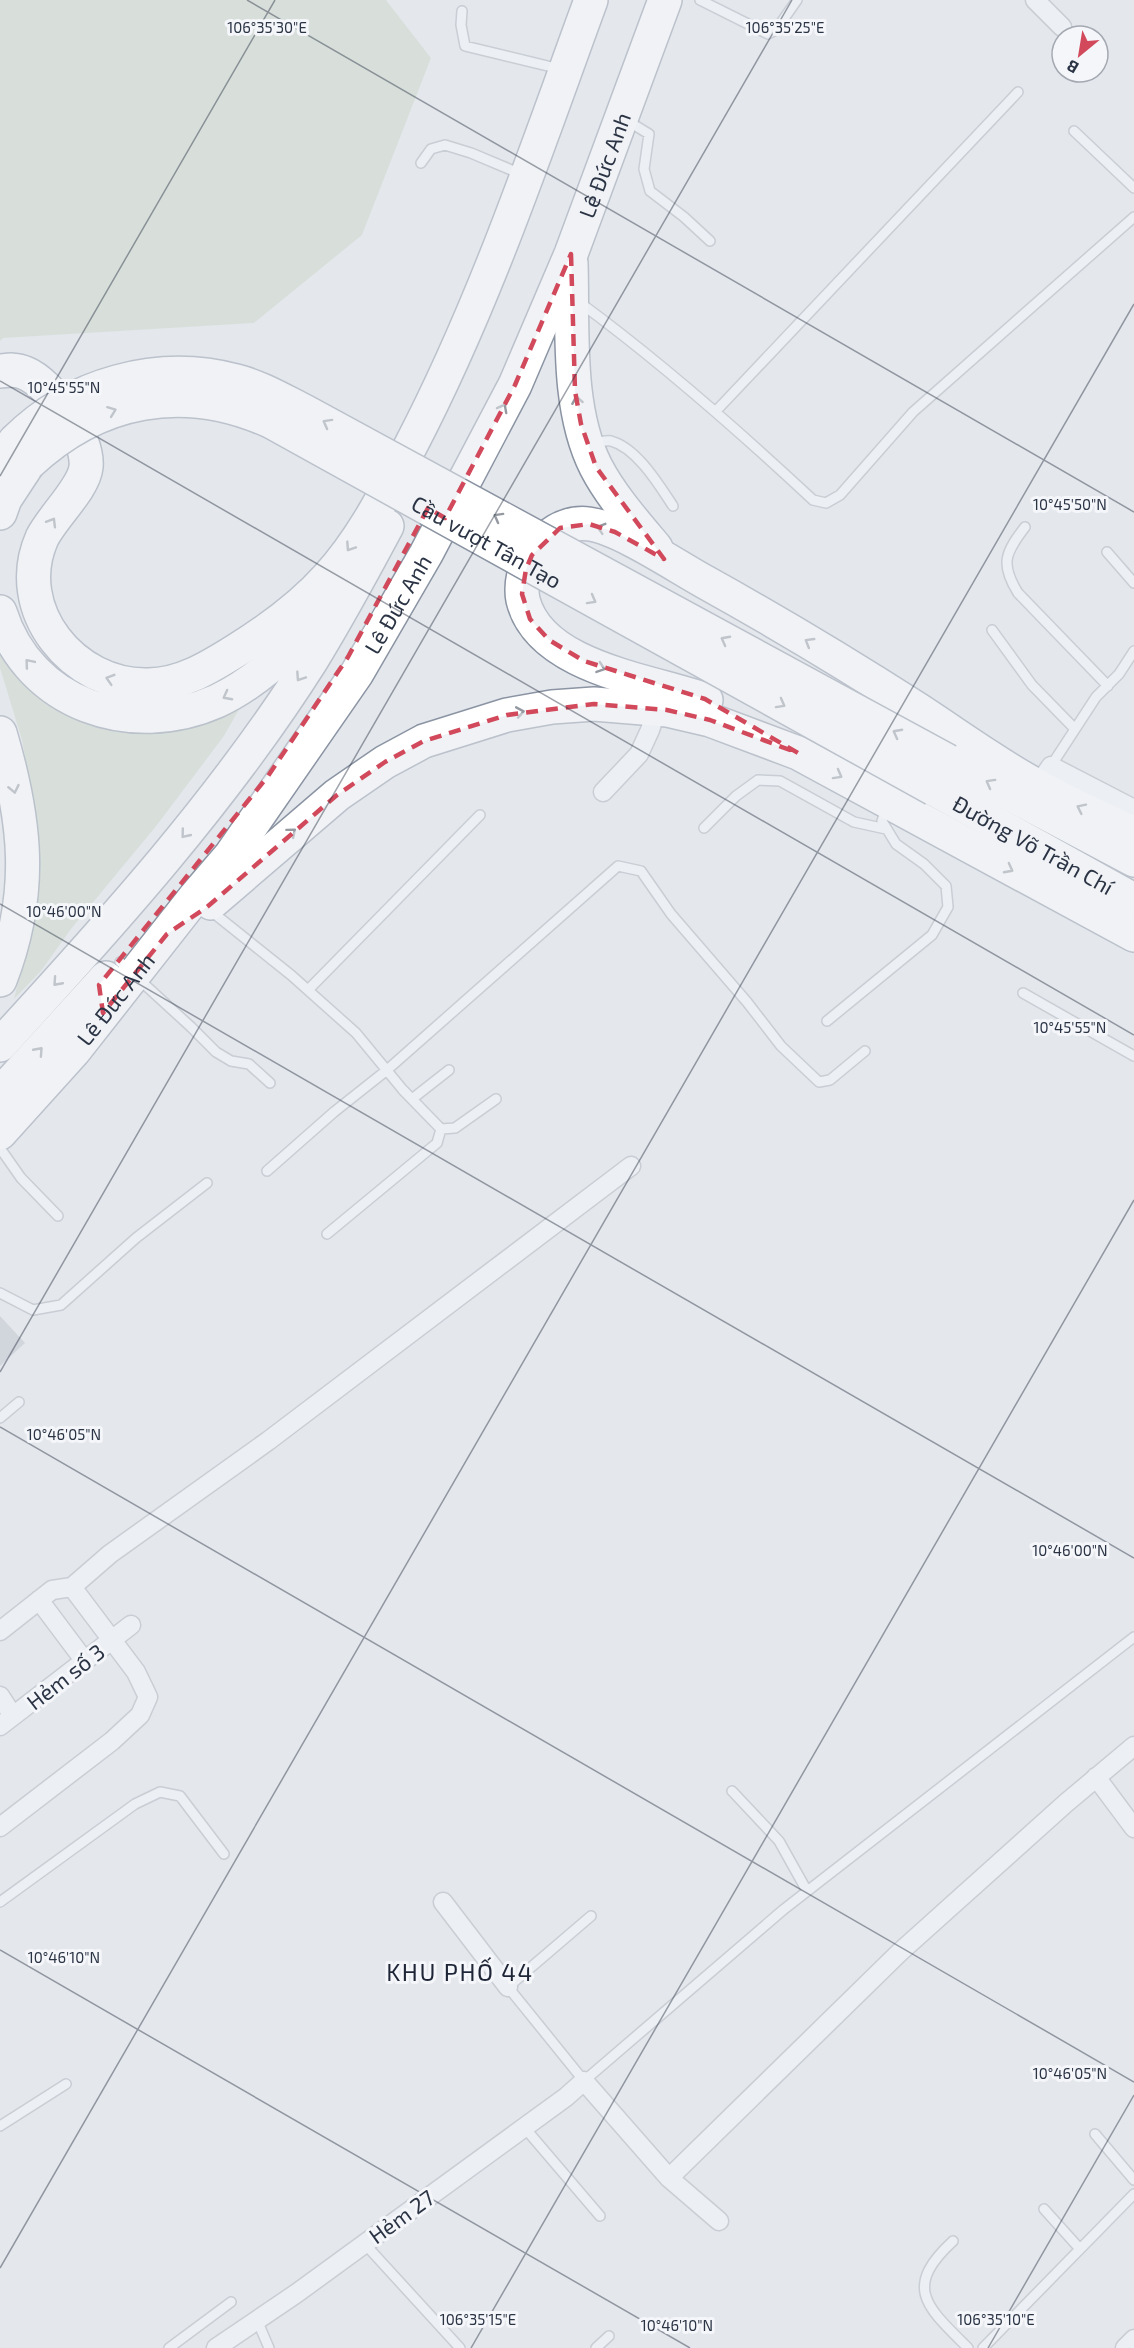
<svg xmlns="http://www.w3.org/2000/svg" width="1134" height="2348" font-family="'Exo 2',sans-serif">
<style>
.green{fill:#c9d6c5}
.building{fill:#bbc0ca}
.lines{fill:none;stroke-linecap:round;stroke-linejoin:round}
.lane-casing{stroke:#a9aeb7;stroke-width:12}
.street-casing{stroke:#a9aeb7;stroke-width:21}
.highway-casing{stroke:#8b94a3;stroke-width:36}
.lane{stroke:#f7f8fa;stroke-width:9}
.street{stroke:#f7f8fa;stroke-width:18}
.highway{stroke:#fff;stroke-width:33}
.highway-bridge-casing{stroke:#8b94a3;stroke-width:36;stroke-linecap:butt}
.highway-bridge{stroke:#fff;stroke-width:33}
.oneway{stroke:#959aa2}
.marked{fill:none;stroke:#d1495b;stroke-width:4.5;stroke-dasharray:12 8;stroke-linejoin:round}
.ticks{fill:none;stroke:#2b3445;stroke-width:1.5;stroke-opacity:0.45}
.labels{text-anchor:middle;dominant-baseline:central;stroke-width:6;stroke-linejoin:round;paint-order:stroke}
.street-label{font-size:22px;fill:#2b3445;stroke:#f4f6f9}
.neighbourhood-label{font-size:24px;letter-spacing:1.5px;fill:#1d2536;stroke:#f4f6f9}
.ticks-label{font-size:15px;text-anchor:middle;fill:#2b3445;stroke:#f4f6f9;stroke-width:6;stroke-linejoin:round;paint-order:stroke}
</style>
<rect width="100%" height="100%" fill="#e4e7ec"/>
<path class="green" d="M0,0H386L431,58L362,235L254,323L3,338L0,341Z
M0,633L87,717L133,732L177,727L242,704L224,736L157,825L71,929L41,971L14,999L21,970L25,936L36,905L39,867L32,795L22,740L0,668Z"/>
<path class="building" d="M0,1316L25,1343L0,1366Z"/>
<g class="lines">
<defs>
<path id="lane" d="M700,0L768,34L776,30L797,0
M462,11L461,25L465,46L560,69
M626,120L649,134L644,169L650,191L684,217L710,241
M1074,131L1134,188
M421,163L431,149L445,145L471,153L521,174
M579,302C662,363 738,430 813,500L826,503L840,495L913,412L1134,217
M716,411L1018,92
M593,443C598,442 606,440 611,441C637,448 659,485 673,506
M1025,527C1005,553 1000,564 1018,593L1108,686
M1107,552L1134,583
M992,630L1032,685L1074,728
M1051,766L1096,697L1119,674L1134,651
M704,828L736,796L758,780L780,781L854,822L886,829
M211,911L291,975L356,1033L403,1090L441,1129L437,1143L327,1234
M120,962L191,1027L216,1052L231,1061L249,1064L270,1083
M308,990L480,815
M1023,993L1134,1056
M827,1021L932,935L948,907L946,886L924,864L896,844L882,821L887,806
M412,1099L449,1070
M441,1129L455,1128L496,1099
M0,1148L21,1178L58,1216
M267,1171L334,1112L387,1070L618,866L641,871L671,914L747,1002L781,1046L819,1082L830,1080L865,1051
M0,1293L33,1310L61,1305L136,1238L207,1183
M0,1418L19,1402
M732,1791L779,1841L807,1891
M0,1902L135,1804L160,1792L180,1796L224,1854
M591,1916L508,1987L584,2081L783,1910L1134,1637
M0,2126L66,2084
M524,2127L600,2216
M1095,2134L1134,2180
M1044,2209L1080,2249
M953,2241C902,2288 927,2307 968,2348
M364,2243L460,2348
M257,2320L269,2348
M169,2348L231,2302
M596,2348L609,2336
M983,2348L1134,2194"/>
<path id="street" d="M1035,0L1062,27
M1037,786L1051,766L1134,809
M603,792L639,754L650,730L657,709
M39,1600L84,1660
M0,1631L52,1590L72,1587L110,1554L268,1441L631,1166
M0,1696L13,1716
M0,1726L131,1625
M1096,1777L1134,1828
M0,1827L112,1741L140,1715L148,1697L136,1672L72,1587
M443,1902L508,1987
M669,2178L900,1952L1066,1803L1134,1746
M216,2348L297,2293L566,2097L584,2081L669,2178L719,2221
M1125,2348L1134,2339"/>
<g id="highway">
<path d="M571,263C573,327 566,408 596,467C611,496 635,523 656,548"/>
<path d="M0,371C9,370 16,369 25,373C52,384 89,438 86,467C84,488 53,516 42,538C10,610 74,687 148,685C181,685 210,667 237,650C269,630 303,605 328,577C363,539 387,490 411,445C485,303 536,150 591,0"/>
<path d="M0,459L15,441"/>
<path d="M0,513L5,499L28,464"/>
<path d="M0,612C29,705 132,739 217,701C258,682 292,647 325,616"/>
<path d="M706,700C650,680 540,668 523,600C520,585 524,567 533,554C545,535 565,521 589,524C620,528 676,566 705,582C777,622 847,664 917,709C957,735 996,764 1039,787C1070,804 1102,818 1134,834"/>
<path d="M0,733C26,821 34,893 0,980"/>
<path d="M948,761L1134,860"/>
<path id="s1" d="M934,789L1134,900"/>
<path d="M211,903L337,795L385,762L424,741L507,715L552,707L594,704L667,710L710,720L798,753L1134,935"/>
<path d="M0,1045C111,924 223,800 311,661C338,617 363,571 387,526"/>
<path d="M0,1094L106,978"/>
<path id="s2" d="M0,1133L74,1051L195,897L231,855L357,673L426,554L515,385L571,254L665,0"/>
</g>
</defs>
<use href="#lane" class="lane-casing"/>
<use href="#street" class="street-casing"/>
<use href="#highway" class="highway-casing"/>
<use href="#lane" class="lane"/>
<use href="#street" class="street"/>
<use href="#highway" class="highway"/>
<defs>
<g id="highway-bridge">
<path d="M15,441C72,384 158,360 236,381C260,387 282,400 304,411L948,761"/>
<path id="s3" d="M28,464C98,398 184,382 272,422L934,789"/>
</g>
</defs>
<use href="#highway-bridge" class="highway-bridge-casing"/>
<use href="#highway-bridge" class="highway-bridge"/>
</g>
<defs><path id="oneway-chevron" d="M-2-3.5L2.5 0L-2 3.5" fill="none" stroke-width="1.6" stroke-linecap="round" stroke-linejoin="round" transform="scale(1.5)"/></defs>
<g class="oneway">
<use href="#oneway-chevron" transform="translate(577 400) rotate(-100)"/>
<use href="#oneway-chevron" transform="translate(503 408) rotate(-62)"/>
<use href="#oneway-chevron" transform="translate(112 411) rotate(-21)"/>
<use href="#oneway-chevron" transform="translate(327 423) rotate(-151)"/>
<use href="#oneway-chevron" transform="translate(498 517) rotate(-151)"/>
<use href="#oneway-chevron" transform="translate(52 522) rotate(-59)"/>
<use href="#oneway-chevron" transform="translate(601 528) rotate(-163)"/>
<use href="#oneway-chevron" transform="translate(350 547) rotate(124)"/>
<use href="#oneway-chevron" transform="translate(592 600) rotate(29)"/>
<use href="#oneway-chevron" transform="translate(725 640) rotate(-152)"/>
<use href="#oneway-chevron" transform="translate(809 642) rotate(-149)"/>
<use href="#oneway-chevron" transform="translate(29 663) rotate(-130)"/>
<use href="#oneway-chevron" transform="translate(601 668) rotate(19)"/>
<use href="#oneway-chevron" transform="translate(300 677) rotate(124)"/>
<use href="#oneway-chevron" transform="translate(110 679) rotate(-163)"/>
<use href="#oneway-chevron" transform="translate(227 696) rotate(152)"/>
<use href="#oneway-chevron" transform="translate(781 704) rotate(29)"/>
<use href="#oneway-chevron" transform="translate(520 712) rotate(-10)"/>
<use href="#oneway-chevron" transform="translate(897 733) rotate(-152)"/>
<use href="#oneway-chevron" transform="translate(838 775) rotate(29)"/>
<use href="#oneway-chevron" transform="translate(990 783) rotate(-151)"/>
<use href="#oneway-chevron" transform="translate(14 789) rotate(78)"/>
<use href="#oneway-chevron" transform="translate(1081 808) rotate(-154)"/>
<use href="#oneway-chevron" transform="translate(292 832) rotate(-40)"/>
<use href="#oneway-chevron" transform="translate(185 834) rotate(129)"/>
<use href="#oneway-chevron" transform="translate(1009 869) rotate(28)"/>
<use href="#oneway-chevron" transform="translate(57 982) rotate(132)"/>
<use href="#oneway-chevron" transform="translate(39 1051) rotate(-48)"/>
</g>
<path d="M0 0H1134V2348H0ZM571,254L575,391L581,424L596,467L664,559L615,532L589,524L560,528L532,555L526,569L522,594L530,619L549,640L584,661L705,699L798,753L710,720L667,710L594,704L507,715L424,741L385,762L337,795L207,907L167,934L103,1013L99,985L268,776L348,657L428,508L445,518L515,385Z" fill="#e4e7ec" fill-opacity=".55" fill-rule="evenodd"/>
<path class="marked" d="M571,254L575,391L581,424L596,467L664,559L615,532L589,524L560,528L532,555L526,569L522,594L530,619L549,640L584,661L705,699L798,753L710,720L667,710L594,704L507,715L424,741L385,762L337,795L207,907L167,934L103,1013L99,985L268,776L348,657L428,508L445,518L515,385Z"/>
<path class="ticks" d="M247,0L1134,512M0,381L1134,1035M0,476L275,0M0,904L1134,1558M0,1372L792,0M0,1427L1134,2082M0,1950L690,2348M0,2268L1134,304M471,2348L1134,1200M988,2348L1134,2095"/>
<g class="labels">
<g class="street-label">
<text stroke="none"><textPath href="#s2" startOffset="1149">Lê Đức Anh</textPath></text>
<text stroke="none"><textPath href="#s3" startOffset="510">Cầu vượt Tân Tạo</textPath></text>
<text stroke="none"><textPath href="#s2" startOffset="663">Lê Đức Anh</textPath></text>
<text stroke="none"><textPath href="#s1" startOffset="114">Đường Võ Trần Chí</textPath></text>
<text stroke="none"><textPath href="#s2" startOffset="177">Lê Đức Anh</textPath></text>
<text transform="translate(65 1676) rotate(-38)">Hẻm số 3</text>
<text transform="translate(401 2216) rotate(-36)">Hẻm 27</text>
</g>
<g class="neighbourhood-label">
<text x="460" y="1971">KHU PHỐ 44</text>
</g>
</g>
<g class="ticks-label">
<text x="267" y="33">106°35'30"E</text>
<text x="785" y="33">106°35'25"E</text>
<text x="64" y="393">10°45'55"N</text>
<text x="1070" y="510">10°45'50"N</text>
<text x="64" y="917">10°46'00"N</text>
<text x="1070" y="1033">10°45'55"N</text>
<text x="64" y="1440">10°46'05"N</text>
<text x="1070" y="1556">10°46'00"N</text>
<text x="64" y="1963">10°46'10"N</text>
<text x="1070" y="2079">10°46'05"N</text>
<text x="478" y="2325">106°35'15"E</text>
<text x="996" y="2325">106°35'10"E</text>
<text x="677" y="2331">10°46'10"N</text>
</g>
<g transform="translate(1080 54) rotate(210)"><circle r="28" fill="#f4f6f9" stroke="#a4a8b1" stroke-width="1.5"/>
<path d="M0-4.5L10 22L0 15L-10 22Z" fill="#d1495b"/>
<text y="-9" font-size="16" font-weight="bold" text-anchor="middle" fill="#2b3445">B</text>
</g>
</svg>
